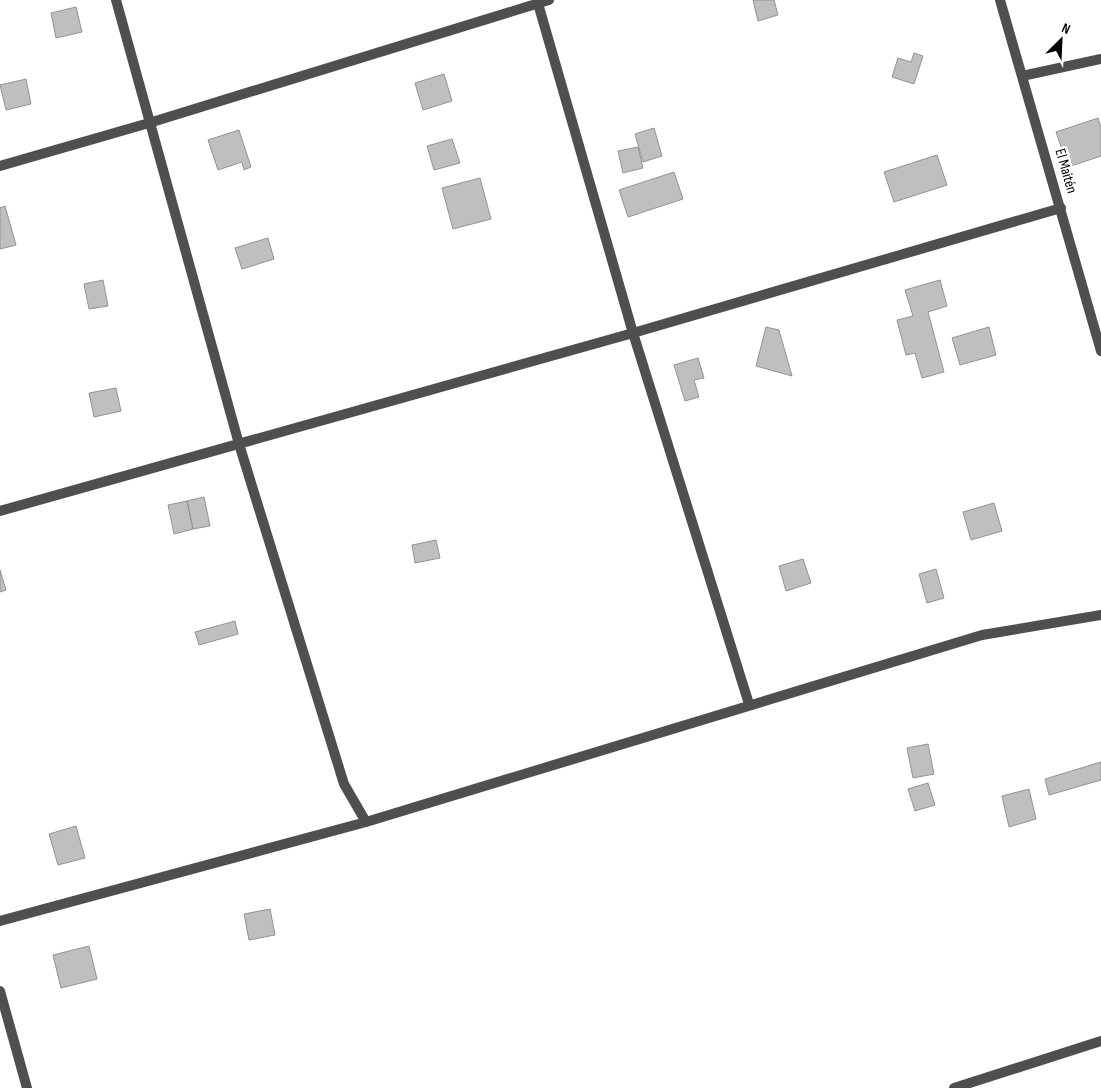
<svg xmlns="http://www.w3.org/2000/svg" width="1101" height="1088" font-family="'Sofia Sans Condensed',sans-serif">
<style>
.building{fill:#bfbfbf;stroke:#939393}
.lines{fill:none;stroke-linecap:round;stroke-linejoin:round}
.street{stroke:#4f4f4f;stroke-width:10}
.labels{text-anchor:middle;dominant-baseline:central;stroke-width:5;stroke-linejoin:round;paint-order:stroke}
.street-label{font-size:15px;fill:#000;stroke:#fff}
</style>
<rect width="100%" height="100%" fill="#fff"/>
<path class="building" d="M753,0H774L778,15L758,21Z
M76,7L82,32L56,38L51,13Z
M914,53L923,56L914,84L892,77L898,58L911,62Z
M444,74L452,101L423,110L415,83Z
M26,79L31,104L6,110L0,85Z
M1098,118L1101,127V156L1068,167L1056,132Z
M654,128L662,156L643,162L635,134Z
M239,130L251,167L244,170L242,162L218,170L208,140Z
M452,139L460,163L434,170L427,146Z
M638,147L643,168L623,173L618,151Z
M937,155L947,185L894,202L884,172Z
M674,172L683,199L628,217L619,190Z
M480,178L491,219L453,229L442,188Z
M5,206L16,245L0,249V208Z
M268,238L274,259L242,269L235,248Z
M103,280L108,306L89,309L84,284Z
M940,280L947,306L928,312L944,372L922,378L915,353L906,355L897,320L913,316L905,290Z
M766,327L779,330L792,376L756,366Z
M989,327L996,355L960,365L952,338Z
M698,358L704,378L694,380L699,397L685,401L674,365Z
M116,388L121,411L94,417L89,393Z
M204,497L210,526L193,529L187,501Z
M187,501L193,529L174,534L168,505Z
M994,503L1002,531L971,540L963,512Z
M436,540L440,558L415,563L412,545Z
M803,559L811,583L786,591L779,566Z
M936,569L944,598L927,603L919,574Z
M0,570L6,590L0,592Z
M235,621L238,634L199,645L195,632Z
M928,744L934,774L913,778L907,748Z
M1101,762V780L1049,795L1045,779Z
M928,783L935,805L915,811L908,789Z
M1029,789L1036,819L1009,827L1002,796Z
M76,826L85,858L58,865L49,834Z
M270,909L275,935L249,940L244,914Z
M89,946L97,979L61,988L53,955Z"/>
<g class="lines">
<path class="street" d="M116,0L239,444L344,784L366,822
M537,0L633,333L749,704
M1000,0L1101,351
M1022,76L1101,59
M0,166L149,123L549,0
M0,511L633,333L1061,208
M0,921L366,822L982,635L1101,615
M0,991L27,1088
M954,1088L1101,1041"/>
</g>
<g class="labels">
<g class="street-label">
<text transform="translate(1066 171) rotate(74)">El Maitén</text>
</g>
</g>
<g transform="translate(1061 40) rotate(24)" stroke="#ffffff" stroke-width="4" paint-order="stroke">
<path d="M0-4L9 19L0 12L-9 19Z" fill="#000000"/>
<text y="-8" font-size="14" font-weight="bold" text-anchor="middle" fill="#000000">N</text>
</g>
</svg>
